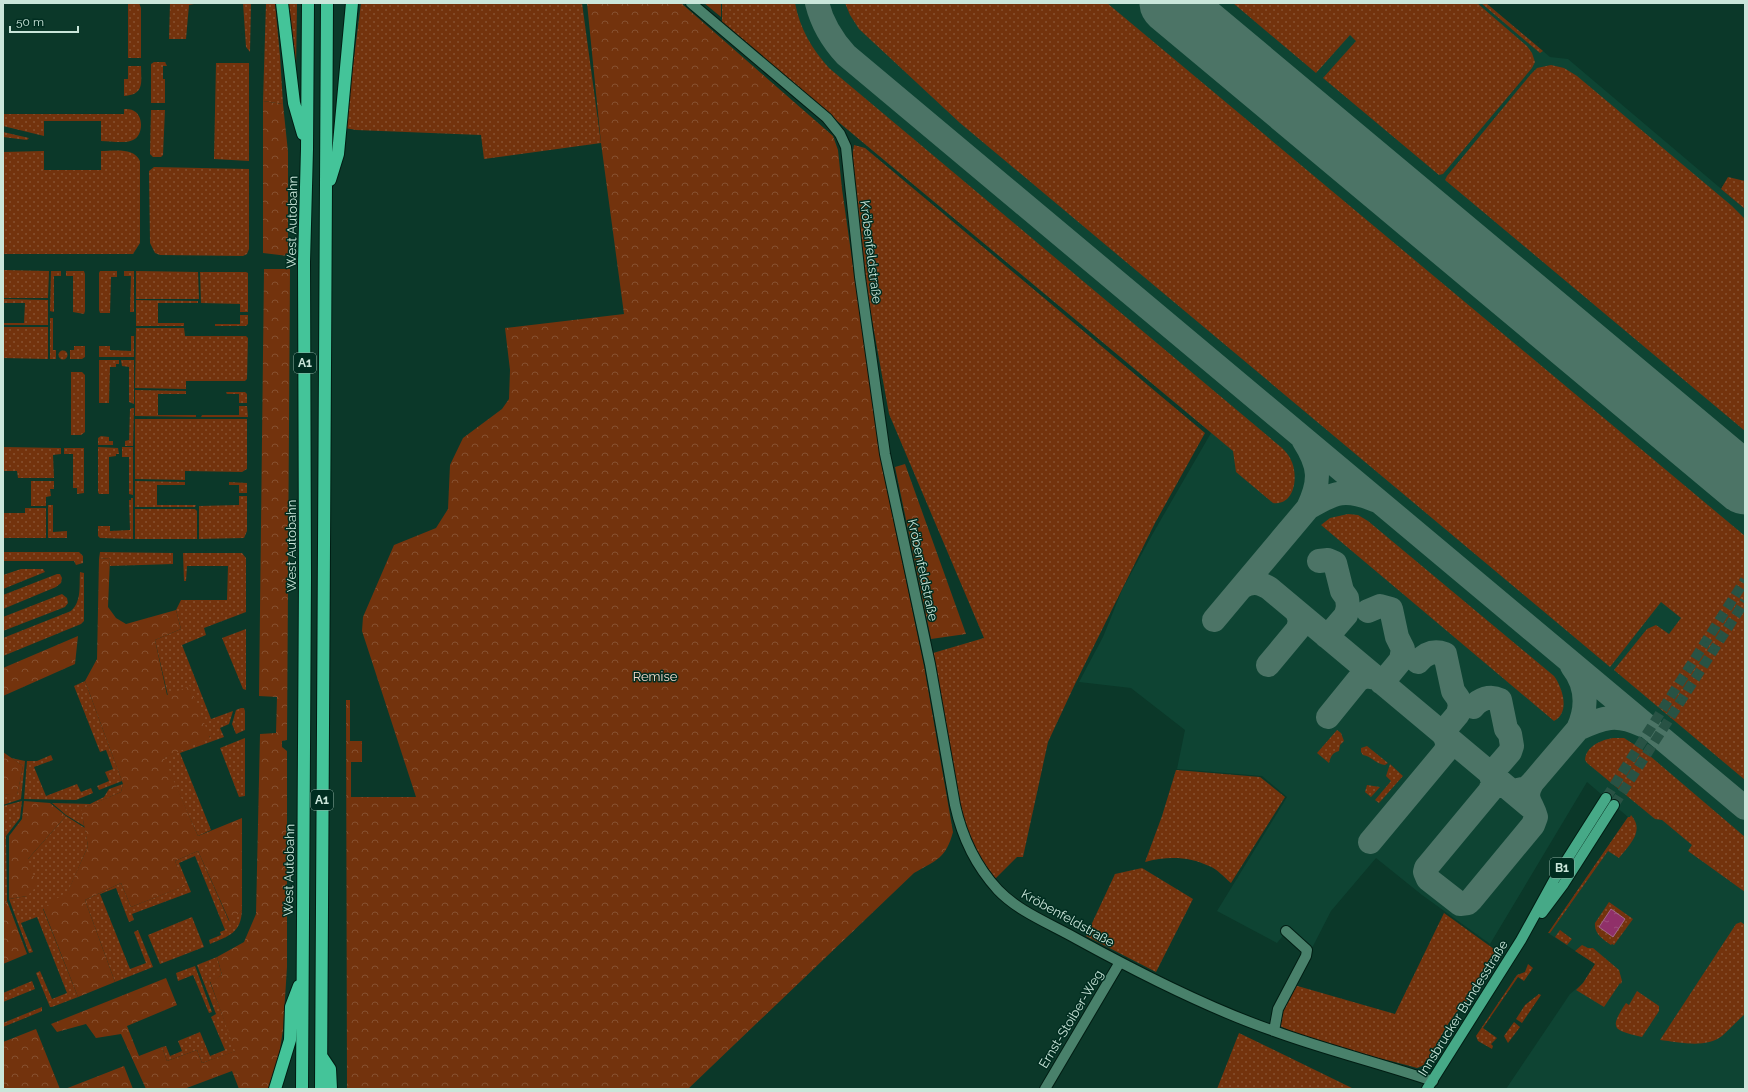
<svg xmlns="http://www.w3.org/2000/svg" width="1748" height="1092" font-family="Raleway,sans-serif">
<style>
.built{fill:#0e4433}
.grass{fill:url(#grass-dots)}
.forest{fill:url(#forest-crowns)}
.park{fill:#73330d}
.water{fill:url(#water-ripples);stroke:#a1678b}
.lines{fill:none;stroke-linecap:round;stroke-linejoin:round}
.taxiway{stroke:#4c7466;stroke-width:24}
.runway{stroke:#4c7466;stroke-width:61}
.primary-tunnel{stroke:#285244;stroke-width:10;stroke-dasharray:10 5;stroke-linecap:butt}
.minor-casing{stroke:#011d13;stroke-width:12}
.primary-casing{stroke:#011d13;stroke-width:12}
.motorway-casing{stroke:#011d13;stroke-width:14}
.minor{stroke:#49816b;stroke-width:10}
.primary{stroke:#46a987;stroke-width:10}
.motorway{stroke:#44c499;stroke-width:12}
.labels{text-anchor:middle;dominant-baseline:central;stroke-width:3;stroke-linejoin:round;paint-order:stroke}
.shield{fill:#002d20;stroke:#8daea2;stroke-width:1}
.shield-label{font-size:12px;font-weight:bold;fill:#cae6da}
.street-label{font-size:13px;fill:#cae6da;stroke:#002d20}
.park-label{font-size:13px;fill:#f6dbce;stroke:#002d20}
</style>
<defs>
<pattern id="grass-dots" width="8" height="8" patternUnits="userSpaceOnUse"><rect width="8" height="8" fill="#73330d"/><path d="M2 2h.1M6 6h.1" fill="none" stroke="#865130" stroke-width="1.8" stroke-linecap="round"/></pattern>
<pattern id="forest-crowns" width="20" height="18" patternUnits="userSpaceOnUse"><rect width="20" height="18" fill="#73330d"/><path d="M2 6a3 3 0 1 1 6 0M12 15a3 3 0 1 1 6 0" fill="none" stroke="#865130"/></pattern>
<pattern id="water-ripples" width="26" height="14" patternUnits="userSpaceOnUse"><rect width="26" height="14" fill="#903069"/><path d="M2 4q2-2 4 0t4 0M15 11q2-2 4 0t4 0" fill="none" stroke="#9e4e7e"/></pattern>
</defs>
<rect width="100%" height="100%" fill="#0b3829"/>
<path class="built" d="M722,3H1486L1550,57L1568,59L1745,209V1089H1506L1570,994L1583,983L1595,964L1548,933L1628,817L1587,782L1490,944L1422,895L1376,858L1331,911L1312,948L1290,927L1277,943L1217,911L1287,797L1262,776L1177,769L1185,730L1131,688L1079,682L1103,637L1122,590L1152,535L1211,433L722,25Z"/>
<path class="grass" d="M128,3H139L141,8V58H128Z
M170,3H199L189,5L186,39H169Z
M243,3H251L250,52L246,47Z
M266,3H275L280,56L283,104L263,101Z
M288,3H297L296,70Z
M361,3H582L601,143L484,159L481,135L356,130L345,128Z
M722,3H795C800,29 812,49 829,68L1282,448C1285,451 1288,454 1290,458C1299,473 1296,506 1273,503L1236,472L1233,451L722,25Z
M845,3H1107L1745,536V780L1614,670L1647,629L1656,625L1669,634L1681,618L1661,602L1610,667L960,123L859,29L850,15Z
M1233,3H1477L1527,46L1532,53L1535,62L1532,68L1443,174L1439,175L1323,78L1356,41L1350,35L1316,73Z
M1481,3H1486L1543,51L1540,53Z
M154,62H165L167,66H163V79H165V103H151V64Z
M216,63H249V161L214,159Z
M1551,65L1564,68L1577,76L1732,206L1745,219V431L1445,180L1447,176L1531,74L1537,68Z
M128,66H141C141,82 145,95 124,96V79H128Z
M124,109C127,109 131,109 134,111C144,116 143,136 133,140C125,144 110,141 101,141V121H44V136L3,126V114H124Z
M151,110H165L163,155L161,157H153L150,154Z
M3,132L29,138L27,140L3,137Z
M854,145L865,148L1205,433L1155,523L1075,684L1048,742L1023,857H1017L995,879C962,841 955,792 947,744C942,714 938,684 933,653L984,638L889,414L868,298L851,162Z
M44,151V170H101V151C114,151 134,147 140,161V243L133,254H3V152Z
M154,167L249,169V249L247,254L243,256L160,255L155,253L150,243L149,171Z
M1728,177L1745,181V209L1721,189Z
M3,270L49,271L48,298H3Z
M51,271H61V276H54V312L50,311Z
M66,271H84L85,274V311L84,314L73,312V276H66Z
M100,271H117V277H111L110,313H100L99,310V273Z
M124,271H134V312H130L131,276H124Z
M136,271L198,272L199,299H136Z
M200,272H246L248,273V312H240V304L201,303Z
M3,299L48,300V325H3V323H24L25,303H3Z
M136,300L198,301V303H158V323H184V326H136Z
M240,315H248V324L246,326H215V324H240Z
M50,318H53V350H56V359H50Z
M3,327H48V359L3,358Z
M136,328H184L185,336H246L248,338L247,379L245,381H186V389L135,388Z
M131,336H134V357H99V346H110V350L131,351Z
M74,346H85V357L82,359H70V350H74Z
M58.5 355a4.5 4.5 0 1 1 9 0a4.5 4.5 0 1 1-9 0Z
M99,360H119V364H116V367H110L109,403H99Z
M121,360H134V404L129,402V367L122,366Z
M71,372H82L85,375V432L81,435H71Z
M135,390L186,391V394H158V415H196V417L135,416Z
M226,392H245L247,394V403H239V394H227Z
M239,406H247L248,417H201L202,415H239Z
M132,408H134L133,446H125V441L129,440L130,409Z
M135,419H247V469L242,472L185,471V480L135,479Z
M101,436L109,437V441H113V445H98V438Z
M3,447L61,448V454L53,455L54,478H18L17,471H3Z
M98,447L118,448L119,454H116V456L109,457V494H99L98,492Z
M122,447H133V495L129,494V457H122Z
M64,448H84V493L77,494V488H73V454H64Z
M31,481H54V489H50L51,496L46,497V506H31Z
M135,481L185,482V485H157V505H196L195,507H135Z
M229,482L247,483V493H239V485H229Z
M239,496H247V531L244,538L199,539V506L239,505Z
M131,498H133V539L100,538L98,536V526H110V531L130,530L129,500H131Z
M48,505H53V532L67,531V538H48Z
M25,508H46V538H3V513H25Z
M135,509H195L197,511V539H135Z
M1348,514L1358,515L1368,521L1554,676C1562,687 1571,712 1554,721L1321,525L1330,518Z
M3,552H79L83,556V563L76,565L74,561H3Z
M100,552L173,553V564L110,566V558L99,559Z
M183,553H242L246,558V612L204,628L206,635L182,645L211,719L233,711L229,724L220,728L224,737L180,753L211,830L198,836L163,758L210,737L168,696L155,640L181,629L176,610L181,600H227L228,566H187L186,581H184Z
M21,569H43L45,572L3,589V575Z
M80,572L84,573V621L81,624L3,656V638L71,611C82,601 79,586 80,572Z
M57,574H60L62,578L61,583L56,587L3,609V595Z
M62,594L67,598L68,603L65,607L3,631V617Z
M246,629V690L243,689L222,638Z
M85,681L122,781L99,790L97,786L109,781L105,772L113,769L106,750L100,752L74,686Z
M241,708H244L245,711V730L236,734L232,724L236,710Z
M1337,730L1341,733L1344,741L1340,745L1339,751C1332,753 1331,756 1329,763L1317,753Z
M245,738V796L239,797L220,748Z
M1613,738H1624L1643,750L1745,837V892L1688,851L1692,845L1662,820L1655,819L1587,763L1585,760C1586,746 1601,740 1613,738Z
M1367,746L1388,763L1385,765C1374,763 1373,757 1363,755L1361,752V748Z
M51,755L53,760L34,767L46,796L77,784L81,792L91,788L93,793L76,800L24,799L27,761H37Z
M11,758L25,761L21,799L3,805V794L17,795L23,766Z
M1390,764L1403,776L1379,803L1375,800L1391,781L1386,776Z
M1176,770L1260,777L1285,797L1231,883C1224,877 1217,869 1209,866C1189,856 1166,856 1145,862L1162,816Z
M123,784L121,792L82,809L84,826L66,815L52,803L90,804L104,797L109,789Z
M1367,785L1380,787L1371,797L1365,792Z
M22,801L20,818L6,836L7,901L3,907V806Z
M1631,815C1645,831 1630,844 1619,858L1608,851L1550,933H1548L1628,817H1630Z
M66,816L85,828L88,846L68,892L43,909L78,997L52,1007H50L36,973L40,971L52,999L67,993L37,917L21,923L33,952L29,953L9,899L27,896L28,859Z
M198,851L229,921L242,910C241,933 229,936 210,944L209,940L221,935L220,932L225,930L195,856L179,863L191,892L132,914L134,920L129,922L116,888L100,894L130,969L146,963L134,932L138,930L153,967L115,982L85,900L121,883L131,907L184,886L175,861Z
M1142,868L1193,899L1156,972L1086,936L1115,874Z
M1609,902L1633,919L1614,945L1612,944L1611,945C1603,939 1594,934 1595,923Z
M1444,913L1498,952L1467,1001C1455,1011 1445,1029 1438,1042C1432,1054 1430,1064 1417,1068C1371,1055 1322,1047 1280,1026L1283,1008L1294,985L1395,1014Z
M192,917L204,947L160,964L148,935Z
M1741,922L1745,925V1014C1737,1021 1730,1029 1722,1036C1705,1049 1679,1042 1660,1040L1736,924Z
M1560,930L1572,939L1567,945L1555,937Z
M1582,945L1588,948H1593L1619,970L1622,981L1621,984L1620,983L1604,1007L1576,990L1583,983L1595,964L1575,951Z
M217,957L222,975L210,982L236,1051L202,1063L197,1050L167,1061L162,1047L166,1046L170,1056L182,1051L178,1041L200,1032L210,1056L225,1050L211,1017L216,1014L197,965Z
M1528,964L1533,968L1524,981L1518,977L1483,1028L1497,1038L1491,1044L1493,1046L1492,1049L1478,1041L1476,1036L1517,975L1525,972Z
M195,966L212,1012L209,1013L193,975L178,981L176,973Z
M32,981L35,989L3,1002V993Z
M1637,991L1659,1006V1011L1642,1037C1614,1030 1608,1030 1626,1003L1629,1005Z
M1539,994L1541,995L1522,1023L1516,1019L1525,1005Z
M42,1007V1011L40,1012L3,1027V1023Z
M1514,1022L1520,1027L1508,1043L1504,1036Z
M1239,1033L1354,1089H1217Z"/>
<path class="forest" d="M587,3H681L833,136L838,150L842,189L880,456L924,666L953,832C946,858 937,860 914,873L688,1089H347L346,700H350V741H362V762H351V797H416L362,631L363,617L394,545L436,528L448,509L450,465L463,438L502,409L509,399L510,370L505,328L624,314L601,143Z
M263,101L283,104L288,152V256L263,253Z
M264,269H290L287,740L282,741V747L287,751V967L283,1030L277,1068L268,1089H239L232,1071L184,1089H146L121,1034L96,1038L86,1024L57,1032L51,1024L166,978L177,1005L127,1026L139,1056L162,1047L167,1061L197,1050L202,1063L235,1051L210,981L222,975L217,957L244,942L256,914L260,734L276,733L277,697L259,696Z
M905,464L966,634L931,639L895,467Z
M110,558L108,607L116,618L126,624L176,610L181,629L155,640L167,695L190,686L210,738L164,758L198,836L242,818V910L230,922L198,851L175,861L185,886L131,907L121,883L85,900L115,982L78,997L43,908L68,891L88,846L81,809L121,792L123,784L85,681L97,659L99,559Z
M78,636L75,664L3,696V668Z
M3,752L23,766L17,796L3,794Z
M24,801L50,803L66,816L28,859L37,886L27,896L9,899V836L22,819Z
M7,901L27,954L3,964V907Z
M36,1029L60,1089H3V1042Z
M124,1066L133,1089H65Z"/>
<path class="park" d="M704,3H721V17Z"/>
<path class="water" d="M1611,909L1625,919L1613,937L1599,927Z"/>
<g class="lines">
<path class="taxiway" d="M817,3C822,23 832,40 846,55L1745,808
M1304,441C1320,466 1321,481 1308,508C1335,492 1345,488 1375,500
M1319,561L1328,560L1335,563L1342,591L1347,598L1348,607L1346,615L1327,637
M1242,587C1252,581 1259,582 1269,588L1533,809
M1368,611L1380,606L1391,609L1397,637L1403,649L1401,660L1382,683
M1214,620L1308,508
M1418,662C1426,653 1434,650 1445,654L1453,691L1458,698L1460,705L1458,714L1442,733
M1268,665L1298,629L1300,620L1297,612
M1572,666C1587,685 1588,707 1578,729C1603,717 1617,713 1642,725
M1473,707C1480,699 1490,695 1500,700L1506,729L1510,734L1512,746L1510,752L1491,774
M1328,717L1358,680L1365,676L1376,678
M1490,773L1493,782L1490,791L1426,868L1425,872L1428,879L1460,904L1468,903L1471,900L1533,825L1536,817C1532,802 1523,799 1532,783
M1518,790L1527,788L1532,783L1578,729
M1370,842L1445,752L1448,744L1444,735"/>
<path class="runway" d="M1170,3L1745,484"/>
<path class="primary-tunnel" d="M1606,798L1745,580
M1614,805L1745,601"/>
<defs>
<path id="minor" d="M691,3L827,118L840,134L846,147L860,277L885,454L930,664L955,805C962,837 975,865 998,890C1019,912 1051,924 1077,939C1139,973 1207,1008 1274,1031C1326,1050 1380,1063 1433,1081
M1274,1031L1278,1009L1306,956L1307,950L1286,931
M1045,1089L1120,962"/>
<path id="primary" d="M1542,913L1563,885L1614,805
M1427,1089L1521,940L1554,880L1606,798"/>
<path id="motorway" d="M282,3L294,103L303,134
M330,180L338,154L352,3
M322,1057L330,1069L331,1089
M275,1089L290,1040L291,1007L299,986
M302,1089L305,577L304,262L307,149L308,3
M321,1089L327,3"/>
</defs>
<use href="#minor" class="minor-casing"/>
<use href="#primary" class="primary-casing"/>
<use href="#motorway" class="motorway-casing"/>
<use href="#minor" class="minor"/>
<use href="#primary" class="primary"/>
<use href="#motorway" class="motorway"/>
</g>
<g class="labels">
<g class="shield">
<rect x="294" y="353" width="22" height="20" rx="3"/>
<rect x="311" y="790" width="22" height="20" rx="3"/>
<rect x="1550" y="858" width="24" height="20" rx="3"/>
</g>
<g class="shield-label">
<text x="305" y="363">A1</text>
<text x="322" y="800">A1</text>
<text x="1562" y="868">B1</text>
</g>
<g class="street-label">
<text transform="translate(292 222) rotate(-89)">West Autobahn</text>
<text transform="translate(871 252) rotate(83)">Kröbenfeldstraße</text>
<text transform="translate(291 546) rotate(-90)">West Autobahn</text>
<text transform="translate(923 570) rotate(78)">Kröbenfeldstraße</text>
<text transform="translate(289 870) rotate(-89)">West Autobahn</text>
<text transform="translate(1068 918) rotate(29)">Kröbenfeldstraße</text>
<text transform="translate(1463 1008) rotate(-58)">Innsbrucker Bundesstraße</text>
<text transform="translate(1071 1019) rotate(-59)">Ernst-Stoiber-Weg</text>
</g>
<g class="park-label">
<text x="655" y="676">Remise</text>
</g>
</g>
<rect width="1748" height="1092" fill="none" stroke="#cae6da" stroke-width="8"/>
<path d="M10 26v6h68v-6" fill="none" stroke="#cae6da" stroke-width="2"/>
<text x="16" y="26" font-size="12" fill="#cae6da" stroke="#002d20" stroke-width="3" paint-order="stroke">50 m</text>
</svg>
